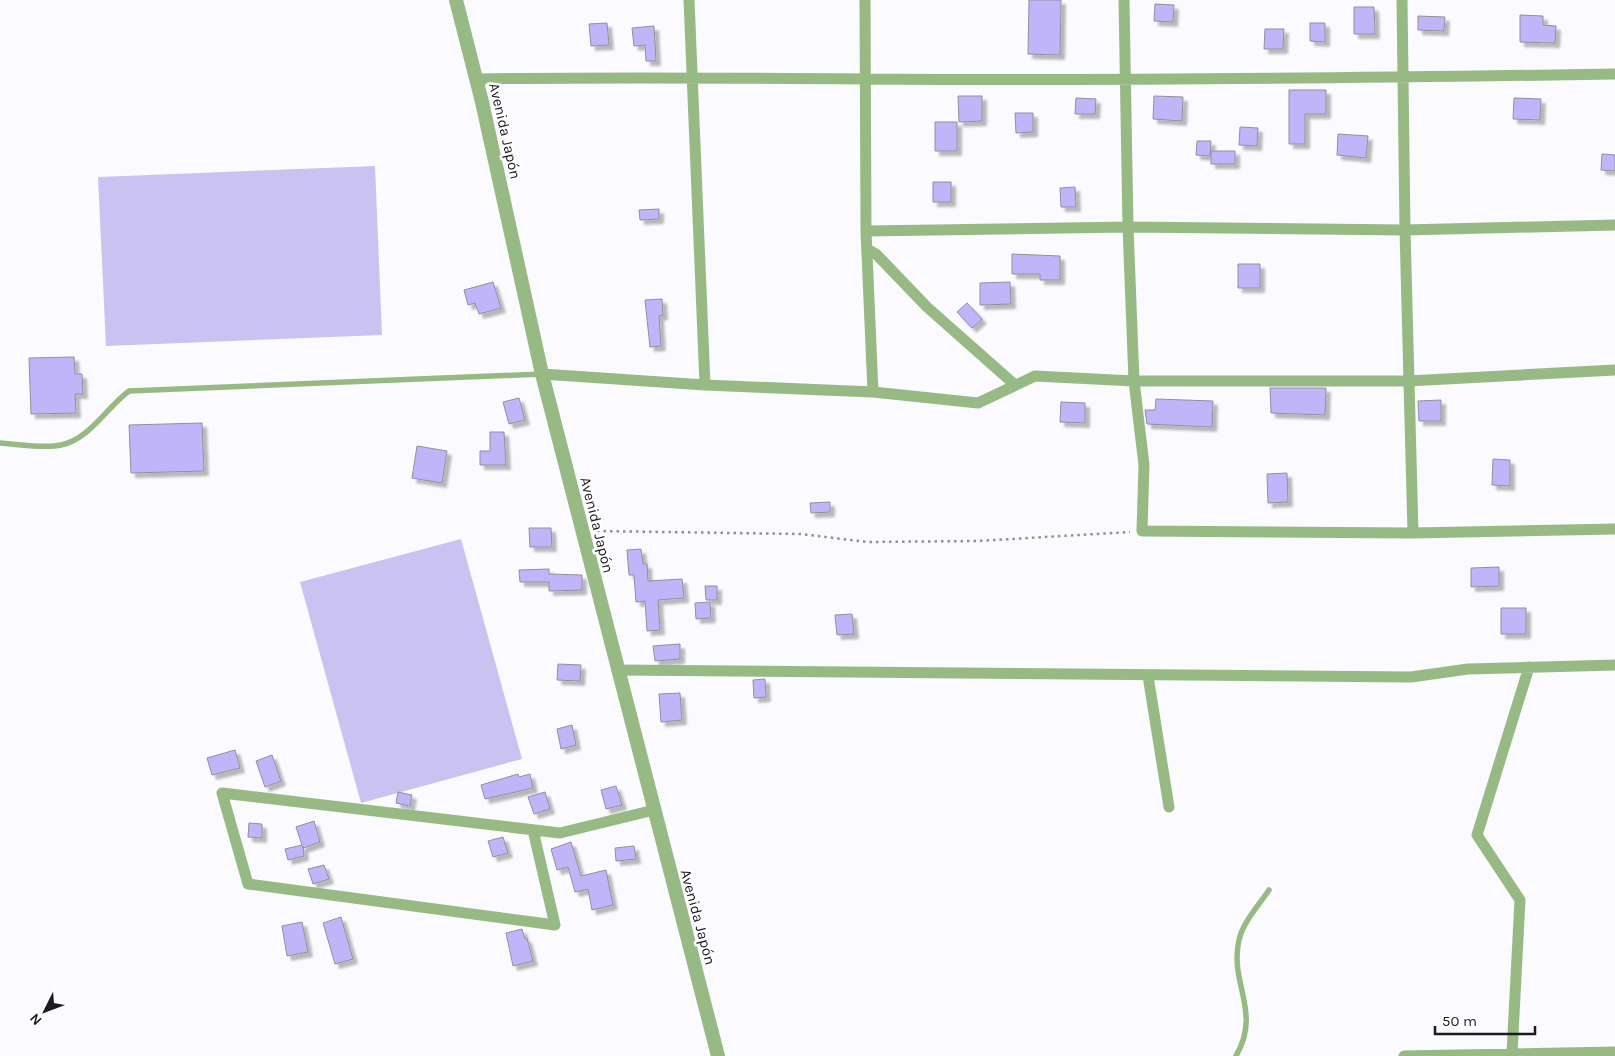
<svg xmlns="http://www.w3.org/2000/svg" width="1615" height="1056" font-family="Karla,sans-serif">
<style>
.green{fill:#cac3f2}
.building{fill:#c1b5fa;stroke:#908f9e;filter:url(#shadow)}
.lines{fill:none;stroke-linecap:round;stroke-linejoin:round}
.path{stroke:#908f94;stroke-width:2.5;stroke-dasharray:2.5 4;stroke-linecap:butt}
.service{stroke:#97ba85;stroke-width:5.5}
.minor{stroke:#97ba85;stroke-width:11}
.tertiary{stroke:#97ba85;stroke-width:14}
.labels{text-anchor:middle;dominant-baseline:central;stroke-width:5;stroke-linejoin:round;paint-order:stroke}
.street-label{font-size:15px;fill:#1b1a20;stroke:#fff}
</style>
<defs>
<filter id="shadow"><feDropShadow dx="4.5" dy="4.5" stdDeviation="1" flood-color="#0004"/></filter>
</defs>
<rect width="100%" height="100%" fill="#fbfafe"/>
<path class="green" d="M375,166L382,335L106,346L98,177Z
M461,539L522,759L361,803L300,582Z"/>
<path class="building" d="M1029,0H1061L1060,55L1028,54Z
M1155,4L1174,5L1173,22L1154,21Z
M1354,7H1374L1375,34H1354Z
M1520,15L1543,16V25L1556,26L1555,43L1520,42Z
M1418,16L1445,17L1444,31L1418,30Z
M607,23L609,45L591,46L589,24Z
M1310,23H1325V42L1310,41Z
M654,26L656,61H646L645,45L634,46L632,28Z
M1265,29H1284L1283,49H1264Z
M1289,90H1326V114H1305V144H1289Z
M958,96H982V121L959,122Z
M1154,96L1183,97L1182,121L1153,119Z
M1076,98L1096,99L1095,114H1075Z
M1514,98L1541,99L1540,120L1513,119Z
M1015,113H1033V132L1016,133Z
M935,122H957V151H935Z
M1240,127L1258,128L1257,146L1239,145Z
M1338,134L1368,136L1366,158L1337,155Z
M1197,141H1211L1210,156L1196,155Z
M1211,151H1235V164H1211Z
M1602,154L1615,155V171L1601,170Z
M933,182H951V202H933Z
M1075,187L1076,207H1061L1060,188Z
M659,209V219L640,220L639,210Z
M1012,254L1060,256V280H1040V274H1012Z
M1238,264H1260V288H1238Z
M493,282L501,308L479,314L475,303L468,305L464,290Z
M1010,282L1011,304L980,305V283Z
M662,299L663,315L659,316L661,346L650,347L645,300Z
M967,303L982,319L972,328L957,312Z
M74,357L75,374H82L83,394H75L76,413L31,414L29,358Z
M1270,388H1326L1325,415L1271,413Z
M519,398L525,420L509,424L503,402Z
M1156,399L1213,401L1212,427L1147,424L1145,410H1155Z
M1441,400V421H1419L1418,401Z
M1061,402L1085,403V423L1060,422Z
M202,423L204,471L131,473L129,425Z
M490,432H504L506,465H480V451H490Z
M417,446L447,451L442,483L412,478Z
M1493,459L1510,460V486L1492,485Z
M1287,473L1288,502L1268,503L1267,474Z
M830,502V512L811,513L810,503Z
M529,528H551L552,547H530Z
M641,549L643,564H647L648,581L682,579L684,598L658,600L660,630L647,631L645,601L636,602L634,575H629L627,550Z
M1499,567V586L1471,587V568Z
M549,569V574L582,575V590L549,591V582H520L519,570Z
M705,586H717V600H706Z
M710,602L711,618L696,619L695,603Z
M1501,608H1526V634H1501Z
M852,614L854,634L837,635L835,615Z
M680,644V659L655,661L653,646Z
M558,664L581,665L580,681L557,680Z
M765,679L766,697L754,698L753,680Z
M680,693L682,720L661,722L659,694Z
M572,725L576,745L561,749L557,729Z
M235,750L240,768L212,775L207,758Z
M272,755L281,781L265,787L256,761Z
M518,774L519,777L530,774L533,788L485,799L481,785Z
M616,786L622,805L606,809L601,790Z
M398,792L412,795L410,806L396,803Z
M545,792L550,809L534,814L528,797Z
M314,821L320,842L303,848V846L304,856L288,860L285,849L302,845L296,827Z
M249,823L262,824V838L248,837Z
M503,837L508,853L493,857L488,841Z
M571,842L581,876L606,870L613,905L592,910L588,889L575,892L568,867L557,870L551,849Z
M634,846L636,859L616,861L615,848Z
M324,865L329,879L313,884L308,869Z
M341,917L353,959L335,964L323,923Z
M302,922L308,952L287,956L282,926Z
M522,929L525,939L527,938L533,961L513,966L506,933Z"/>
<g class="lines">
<path class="path" d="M597,531L801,534L867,542L977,541L1130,532"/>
<path class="service" d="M0,443C17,444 45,449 61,445C90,439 107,407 129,391L542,374
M1236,1056C1262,1011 1229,984 1239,940C1243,922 1259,905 1269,890"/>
<path class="minor" d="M689,0L705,385
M865,0L866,231L873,392
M1124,0L1128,227L1134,381L1144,465L1142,531L1413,533L1615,529
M1402,0L1405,230L1413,533
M476,79C606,77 735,78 865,79C1115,81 1365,78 1615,74
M866,231L1128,227L1405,230L1615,225
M867,249L876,254L927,307L1015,385
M542,374L705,385L873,392L978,403L1035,376L1134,381H1408L1615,370
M617,670L1411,677L1468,669L1615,665
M1148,676L1169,807
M533,830L555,925L248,884L222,793L560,833L654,810
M1512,1053L1520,900L1477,835L1529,667
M1404,1056L1615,1052"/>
<path class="tertiary" d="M456,0L482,102L542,374L718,1056"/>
</g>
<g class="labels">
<g class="street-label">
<text transform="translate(505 131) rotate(77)">Avenida Japón</text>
<text transform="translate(597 525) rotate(76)">Avenida Japón</text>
<text transform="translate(698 917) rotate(75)">Avenida Japón</text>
</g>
</g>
<g transform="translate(45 1011) rotate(228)" stroke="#ffffff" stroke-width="4" paint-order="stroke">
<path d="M0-4L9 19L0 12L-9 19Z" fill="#1b1a20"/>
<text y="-8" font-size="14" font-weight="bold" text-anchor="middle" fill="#1b1a20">N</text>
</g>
<path d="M1435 1026v8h100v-8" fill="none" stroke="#1b1a20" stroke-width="2.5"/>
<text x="1442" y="1026" font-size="15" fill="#1b1a20" stroke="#ffffff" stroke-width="4" paint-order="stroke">50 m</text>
</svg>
